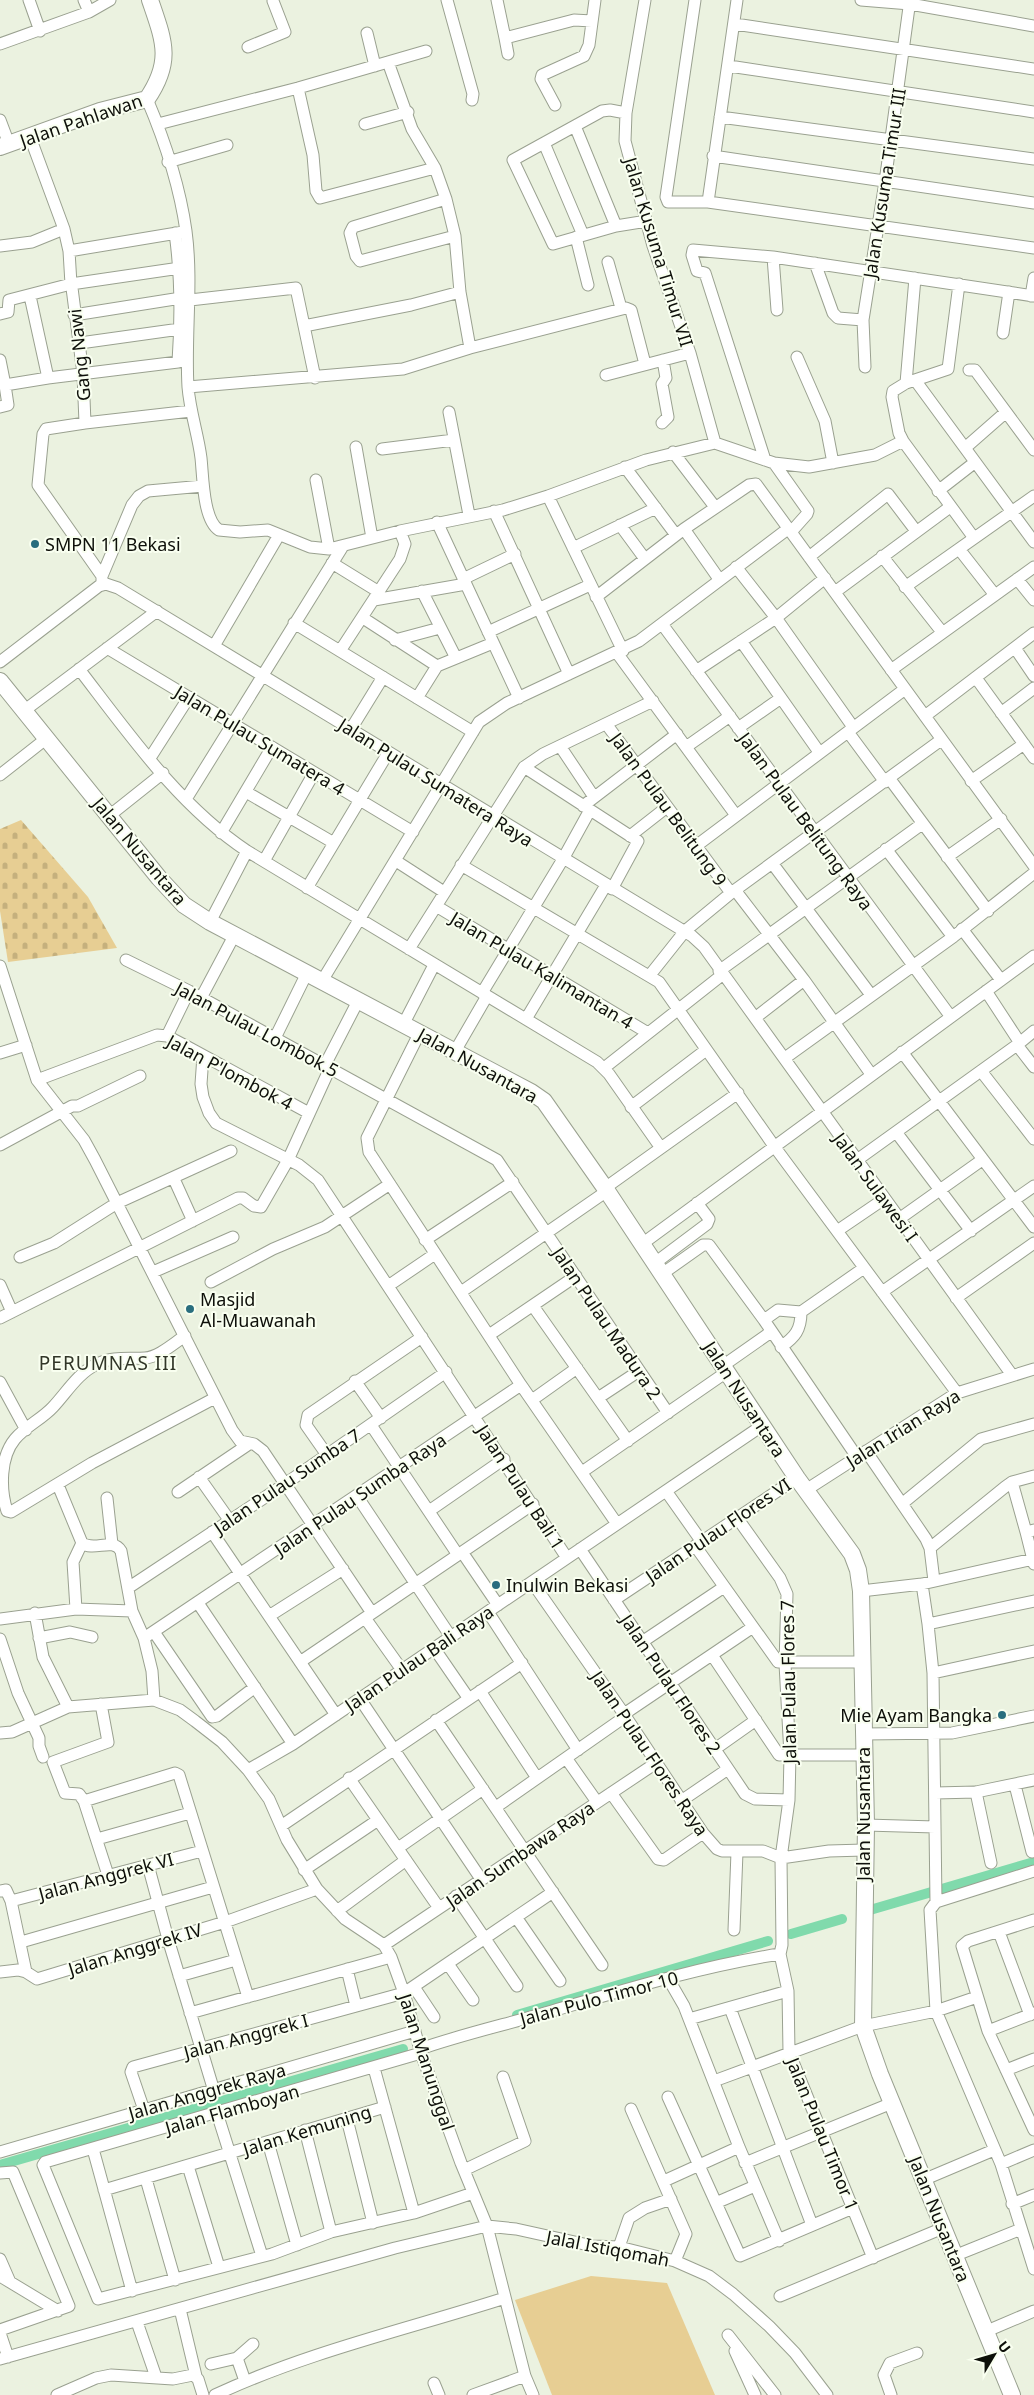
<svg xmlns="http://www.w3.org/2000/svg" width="1034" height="2395" font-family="'Noto Sans',sans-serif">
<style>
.cemetery{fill:url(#cemetery-stones)}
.green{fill:#e7ce93}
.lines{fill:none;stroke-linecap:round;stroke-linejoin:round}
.canal{stroke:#80daac;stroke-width:10}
.street-casing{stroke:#9aa190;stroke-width:13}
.secondary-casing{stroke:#9aa190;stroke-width:18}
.street{stroke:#fff;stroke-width:11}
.secondary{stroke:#fff;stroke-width:16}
.poi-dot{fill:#296e7e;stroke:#f9fff0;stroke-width:2}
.labels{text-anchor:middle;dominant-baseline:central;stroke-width:4;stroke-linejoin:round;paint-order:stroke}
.street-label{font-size:18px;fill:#0e100a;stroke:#f9fff0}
.poi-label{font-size:18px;fill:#0e100a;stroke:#f9fff0;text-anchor:start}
.neighbourhood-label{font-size:19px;letter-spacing:1px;fill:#313628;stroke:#f9fff0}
</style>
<defs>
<pattern id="cemetery-stones" width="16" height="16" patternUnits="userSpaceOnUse" patternTransform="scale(1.25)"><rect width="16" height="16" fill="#e7ce93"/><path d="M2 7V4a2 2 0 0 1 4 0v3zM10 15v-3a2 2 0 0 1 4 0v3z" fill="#c5b07d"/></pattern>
</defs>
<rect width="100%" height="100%" fill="#ebf2e0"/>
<path class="cemetery" d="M21,820L88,897L117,948L8,962L0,911V829Z"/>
<path class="green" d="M591,2276L667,2283L715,2395H552L515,2300Z"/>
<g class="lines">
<path class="canal" d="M870,1910L1034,1862
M791,1934L842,1919
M517,2015L768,1941
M0,2165L403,2049"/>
<defs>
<path id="street" d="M29,0L40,31
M84,0L89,12
M447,0L473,94L472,100
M497,0L505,38L574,20L592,21
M645,0L626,113L625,141L653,246L690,353L715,443
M695,0L666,197L668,202H708L1034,248
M861,0L910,4L1034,26
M735,24L1034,69
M367,33L375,66
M505,38L508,54
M0,44L89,12L110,0
M248,47L285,32L273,1
M388,62L426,51
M729,66L1034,112
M298,88L313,155L316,191L320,198L435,168
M147,99C164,139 180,188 186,231C193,283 185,335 188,387C190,412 198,434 201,458C203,476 203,520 219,530L240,532L268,530L310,547L329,549L400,531L503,510L548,496L646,460L715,443L774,463L809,467L875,455L903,441
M555,105L541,79L542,75L584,56L589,45L595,0
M626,113L610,110L602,111L513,160L553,244L616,226L647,221
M720,117L1034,159
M0,120L9,144
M158,124L298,88L388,62L412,129L435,168L446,199L455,236L460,292L470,348
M365,124L408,112
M575,126L616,226
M30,137L64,229L69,251L71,284
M544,143L583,235
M713,156L1034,203
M168,162L227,145
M446,199L353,227L350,233L356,256L360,261L455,236
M708,202L737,0
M576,237L588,285
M0,246L32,242L64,229
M69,251L183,232
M773,257L777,310
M608,262L621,308
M815,263L833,313L838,318L863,320
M959,284L948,369L906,383L893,391L892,397L899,433L903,441L974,538
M72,288L83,374L85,423
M1031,296L1034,278
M190,300L296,288L315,378
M0,314L8,312L9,300L71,284L180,268
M74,315L181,298
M304,326L411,305L460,292
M1003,333L1009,292
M80,343L180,329
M797,357L825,421L833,463
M0,360L5,385
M865,367L863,320L885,182L910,0
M969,370H975L1034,450
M606,375L690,353
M48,378L178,362C181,319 181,276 175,233
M915,380L1034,542
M906,383L915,278
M188,387L403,369L470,348L626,308L631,310L645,364
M0,407L8,405L5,385L48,378L30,296
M449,412L469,515
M662,423L668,417L662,384L666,378L663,360
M356,447L372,538
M965,448L1006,412
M382,449L454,440
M673,452L715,507
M765,460L705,273L697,271L692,255L693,250L773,257L1034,296
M774,463L808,511L807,514L791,532
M625,467L676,535
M316,480L329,549
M938,491L974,463
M548,496L623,651
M494,511L569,674
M437,522L519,698
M620,525L645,559
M684,529L719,579
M573,548L656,508
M959,549L995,595
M882,556L942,632
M809,557L888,494L916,531
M332,563L379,592
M736,567L776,618L853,727
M102,576L38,485L43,434L46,429L85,423L191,411
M463,579L515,554
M1017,579L1034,600
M102,582V576L132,505L139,496L148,491L203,486
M905,587L1034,496
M422,591L456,658
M835,592L950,507
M596,597L684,529L749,485L756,484L1034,866
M374,600L466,584
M363,618L437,666
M294,623L473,732
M662,624L951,1017
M488,632L590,585
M395,640L440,628
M741,641L819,752
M214,646L279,535
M107,648L413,832
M1015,648L1034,676
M340,651L400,559L405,544L400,531
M617,653L735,814
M0,662L99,586L106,584L118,588L692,936L704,947L1012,1375
M79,669C129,734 179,806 247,851L597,1062L609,1074L661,1148
M891,670L1034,567
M696,671L776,618L825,578
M976,678L1034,758
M417,698L437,666L493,643
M25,710L157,611
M1001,713L1034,688
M925,716L1034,633
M607,725L731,893
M738,728L781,698
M351,729L383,677
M848,732L885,782
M560,746L594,797
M686,747L730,716
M150,758L189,697
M524,767L638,841L612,889
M0,775L47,738
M889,778L988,911
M971,781L1024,744
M246,792L334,843
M186,799L343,546
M583,806L677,734
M109,816L163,773
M221,833L272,747
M630,836L667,807
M696,846L905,689
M886,849L953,937
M947,857L1001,819
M264,861L314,773
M396,861L444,892
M772,863L871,995
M461,865L659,982L774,1146L957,1393
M307,888L388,753
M735,890L804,980L871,1074
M436,906L648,1033
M210,922L247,851
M962,929L1001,980
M409,949L524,767L543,754L653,701
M126,960L189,991L497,1160L668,1413
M0,966L37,1080L84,1140L95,1160L232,1430L240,1441L254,1444L263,1451L372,1613
M719,971L922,824
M650,975L685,931L731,893L941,740
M322,981L479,722L507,703L639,641L789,528
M986,991L1020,1043
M482,993L563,859L590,810
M201,998L235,934
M755,1018L804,980
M526,1019L606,885
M403,1025L434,965
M419,1034L367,1138L369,1152L521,1385L617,1524
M167,1036L189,991
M275,1038L307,973
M1017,1045L1034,1067
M902,1052L1034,1227
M0,1053L26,1045
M454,1053L487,996
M203,1056L201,1084L203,1097L209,1113L216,1123L299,1165L318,1180L567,1558
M785,1058L953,937L1034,873
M325,1065L358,1001
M604,1068L722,975
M981,1071L1034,1139
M37,1080L157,1035L167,1036L186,1046L309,1113
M631,1107L706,1050
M896,1132L971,1231
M0,1145L72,1106H78L140,1076
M857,1160L1017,1045L1034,1031
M174,1179L193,1221
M605,1188L738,1093
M899,1219L982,1160
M837,1231L884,1199
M425,1240L513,1182
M642,1244L1034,956
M20,1257L54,1243L117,1203L231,1151
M655,1263L707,1224L709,1219L697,1203
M153,1272L233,1237
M662,1274L703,1245H709L764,1320L857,1457
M211,1282L273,1249L325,1227L390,1184
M0,1285L12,1312
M388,1286L435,1254
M461,1292L607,1191
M882,1292L1034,1186
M956,1298L1034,1243
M533,1306L628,1441
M0,1318L238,1198H243L254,1206L261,1207L288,1160L330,1068
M764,1320L778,1310L801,1312L864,1268
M489,1335L576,1276
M185,1336C174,1343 159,1357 145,1358C128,1359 113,1356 97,1364C78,1373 67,1392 53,1407C42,1419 26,1426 15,1439C0,1457 0,1489 7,1511L11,1512L92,1463L215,1398
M781,1347C795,1337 801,1330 801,1312
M724,1365L771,1332
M355,1381L381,1418
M0,1382L26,1430
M598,1398L639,1371
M532,1400L577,1368
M371,1425L458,1555
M866,1451L926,1539L930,1548L934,1581
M327,1455L306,1425L308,1415L422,1337
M582,1472L728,1371
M199,1477L230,1521
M1012,1482L1026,1532
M58,1485L82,1543C94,1552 113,1537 121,1551L132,1611L144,1638L152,1671L154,1700
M806,1490L957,1393L1034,1369
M666,1491L702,1542
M178,1492L249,1444
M357,1496L451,1637
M107,1498L112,1544
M903,1503L981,1439L1034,1424
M429,1511L504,1459
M738,1519L780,1578L787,1594L785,1664L790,1755L789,1800L781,1858L782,1945L780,1954L788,1991L789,2052L873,2258
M1034,1530L1026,1532L1034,1564
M212,1532L336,1715
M696,1547L778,1662H862
M930,1548L1005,1487L1012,1482L1034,1476
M580,1549L745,1794L755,1799L789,1800
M462,1552L498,1605
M532,1582L624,1714L703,1833L717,1849L722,1851H763L781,1858L829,1851L864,1850
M922,1584L928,1624L933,1673L936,1902
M128,1588L285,1484L446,1372
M861,1591L922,1584L1033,1559
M614,1600L797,1478
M198,1603L293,1744
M76,1609L73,1562L82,1543
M488,1612L578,1750
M35,1613L43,1657L68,1707
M269,1616L343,1569
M365,1618L402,1670
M0,1619L76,1609L132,1611
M928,1624L1034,1601
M154,1632L212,1717L217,1716L255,1687
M39,1638L70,1632L92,1637
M144,1638L521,1385
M0,1639L18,1693L39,1738V1746L43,1757
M642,1642L724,1587
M434,1648L469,1699
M712,1655L779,1755H864
M300,1662L533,1504
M933,1673L1034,1651
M480,1691L537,1778
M360,1699L481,1879
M101,1704L108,1742L53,1762L65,1793L79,1794L84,1801L108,1875
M624,1714L753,1627
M436,1720L602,1965
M0,1733L12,1732L68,1707L154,1700L180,1710L195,1721L222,1742L248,1770L269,1799L287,1840L317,1889L345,1919L384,1945L391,1957L404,1993L421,2053L461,2163L487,2226L525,2376L533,2395
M863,1734L952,1733L1034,1716
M715,1749L756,1720
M566,1758L597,1802
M248,1770L293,1744L763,1425
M349,1778L439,1908
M1015,1785L1032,1852
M976,1792L991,1863
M611,1793L658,1859L664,1860L703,1833
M935,1793L976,1792L1034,1780
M84,1801L175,1773L179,1775L248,1997
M681,1801L728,1769
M496,1807L626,1716
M866,1825L935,1827
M281,1826L522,1663
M97,1839L190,1813
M398,1848L483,1789
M148,1865L168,1939L214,2091
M304,1870L378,1820
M1034,1871L936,1902L930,1910L936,2011L1001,2164L1034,2269
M0,1891L6,1890L11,1901L26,1972L37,1979L225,1922L317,1889
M456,1896L517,1986
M11,1901L202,1851
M337,1911L406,1860
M516,1917L560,1981
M1034,1920L968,1941L962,1946L988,2031L1034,2130
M734,1930L737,1852
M999,1932L1030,2015
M21,1942L213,1887
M384,1945L656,1763
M448,1964L473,2000
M347,1969L356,2006
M0,1972L18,1970L26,1972
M179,1976L236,1960
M669,1980L684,2006L739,2147L779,2241
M414,1987L434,2017
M730,2008L812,2225
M190,2013L391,1957
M689,2019L788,1991
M988,2031L1034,2013
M420,2049C463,2034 508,2024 552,2011C627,1989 703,1966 780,1954
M421,2053L45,2162L43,2165L98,2299L272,2254L331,2232L414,2213L473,2193
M374,2068L414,2213
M1006,2070L1034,2059
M714,2081L863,2026L936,2011L977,1997
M668,2097L740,2256L853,2208
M631,2109L686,2234L675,2261
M144,2110L131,2072L133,2067L404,1993L553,1892
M217,2113L262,2256
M347,2119L373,2223
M305,2130L331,2232
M268,2142L297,2245
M93,2149L132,2291
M0,2152L415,2031
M745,2163L892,2103
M1001,2164L1034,2150
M188,2166L219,2267
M464,2170L525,2141L503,2077
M0,2173L13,2172L69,2306L0,2330
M146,2179L175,2280
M923,2180L994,2150
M664,2181L739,2147
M104,2190L385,2107
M718,2202L755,2186
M1012,2204L1034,2195
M619,2247L629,2218L645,2208L671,2199
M954,2256L1021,2229
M0,2259L10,2282
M0,2276L58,2311
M780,2296L943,2228
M180,2309L196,2376
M137,2322L156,2377
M987,2331L1034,2311
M0,2333L8,2357
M728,2335L775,2395
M735,2351L755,2395
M237,2358L245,2381
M0,2359L395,2248L487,2226L516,2229L593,2246L619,2247L675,2261L709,2276L733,2294L769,2326L795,2353L827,2395
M211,2364L237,2358L253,2344
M434,2383L439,2395
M57,2395L96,2378L111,2375L173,2379L193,2375L198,2379L203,2395
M215,2395C307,2352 408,2329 505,2298
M473,2395L525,2376
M891,2395L884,2375L890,2363L917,2353"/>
<path id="secondary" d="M0,147L100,111L147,99C173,61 164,41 150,0
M0,681L159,878L184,905L210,922L531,1092L544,1101L605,1188L797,1478L852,1554L858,1570L861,1591L866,1825L863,2026L880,2074L1012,2395"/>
</defs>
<use href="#street" class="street-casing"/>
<use href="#secondary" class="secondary-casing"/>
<use href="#street" class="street"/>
<use href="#secondary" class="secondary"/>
</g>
<g class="poi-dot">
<circle cx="35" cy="544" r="5"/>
<circle cx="190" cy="1309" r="5"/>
<circle cx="496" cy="1585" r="5"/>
<circle cx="1002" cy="1715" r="5"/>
</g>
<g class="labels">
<g class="street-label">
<text transform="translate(81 120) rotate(-19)">Jalan Pahlawan</text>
<text transform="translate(884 183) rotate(-81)">Jalan Kusuma Timur III</text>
<text transform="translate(659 252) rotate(73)">Jalan Kusuma Timur VII</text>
<text transform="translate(79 355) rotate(-96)">Gang Nawi</text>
<text transform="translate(260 740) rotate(31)">Jalan Pulau Sumatera 4</text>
<text transform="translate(436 782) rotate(32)">Jalan Pulau Sumatera Raya</text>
<text transform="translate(669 809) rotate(54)">Jalan Pulau Belitung 9</text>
<text transform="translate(806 821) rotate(54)">Jalan Pulau Belitung Raya</text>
<text transform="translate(140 851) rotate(50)">Jalan Nusantara</text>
<text transform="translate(542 970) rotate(31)">Jalan Pulau Kalimantan 4</text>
<text transform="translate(257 1029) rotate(28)">Jalan Pulau Lombok.5</text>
<text transform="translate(478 1065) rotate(29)">Jalan Nusantara</text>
<text transform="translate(230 1072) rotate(28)">Jalan P'lombok 4</text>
<text transform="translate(876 1187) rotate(54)">Jalan Sulawesi I</text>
<text transform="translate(607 1323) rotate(56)">Jalan Pulau Madura 2</text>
<text transform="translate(745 1399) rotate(57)">Jalan Nusantara</text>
<text transform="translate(903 1428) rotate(-32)">Jalan Irian Raya</text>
<text transform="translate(287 1481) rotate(-34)">Jalan Pulau Sumba 7</text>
<text transform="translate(521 1487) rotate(57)">Jalan Pulau Bali 1</text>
<text transform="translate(360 1494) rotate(-34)">Jalan Pulau Sumba Raya</text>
<text transform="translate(718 1530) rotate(-34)">Jalan Pulau Flores VI</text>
<text transform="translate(419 1658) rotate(-34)">Jalan Pulau Bali Raya</text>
<text transform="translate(788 1682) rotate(-91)">Jalan Pulau Flores 7</text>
<text transform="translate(671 1684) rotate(56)">Jalan Pulau Flores 2</text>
<text transform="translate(650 1753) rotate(56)">Jalan Pulau Flores Raya</text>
<text transform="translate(863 1814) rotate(-90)">Jalan Nusantara</text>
<text transform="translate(520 1854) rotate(-34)">Jalan Sumbawa Raya</text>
<text transform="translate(106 1876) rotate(-15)">Jalan Anggrek VI</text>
<text transform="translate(135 1949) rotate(-17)">Jalan Anggrek IV</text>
<text transform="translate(599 1998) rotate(-15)">Jalan Pulo Timor 10</text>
<text transform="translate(246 2036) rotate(-15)">Jalan Anggrek I</text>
<text transform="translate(427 2062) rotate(72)">Jalan Manunggal</text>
<text transform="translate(207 2091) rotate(-16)">Jalan Anggrek Raya</text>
<text transform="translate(232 2109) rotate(-16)">Jalan Flamboyan</text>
<text transform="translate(307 2130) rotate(-17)">Jalan Kemuning</text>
<text transform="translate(823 2134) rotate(68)">Jalan Pulau Timor 1</text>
<text transform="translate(940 2219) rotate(68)">Jalan Nusantara</text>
<text transform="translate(608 2248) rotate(11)">Jalal Istiqomah</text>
</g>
<g class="poi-label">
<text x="45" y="544">SMPN 11 Bekasi</text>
<text x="200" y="1299">Masjid<tspan x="200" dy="21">Al-Muawanah</tspan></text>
<text x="506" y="1585">Inulwin Bekasi</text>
<text x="992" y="1715" text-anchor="end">Mie Ayam Bangka</text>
</g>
<g class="neighbourhood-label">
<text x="108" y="1363">PERUMNAS III</text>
</g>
</g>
<g transform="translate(994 2355) rotate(52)" stroke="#f9fff0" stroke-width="4" paint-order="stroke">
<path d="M0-4L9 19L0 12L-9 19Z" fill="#0e100a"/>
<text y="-8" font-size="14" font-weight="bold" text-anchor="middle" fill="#0e100a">U</text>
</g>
</svg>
